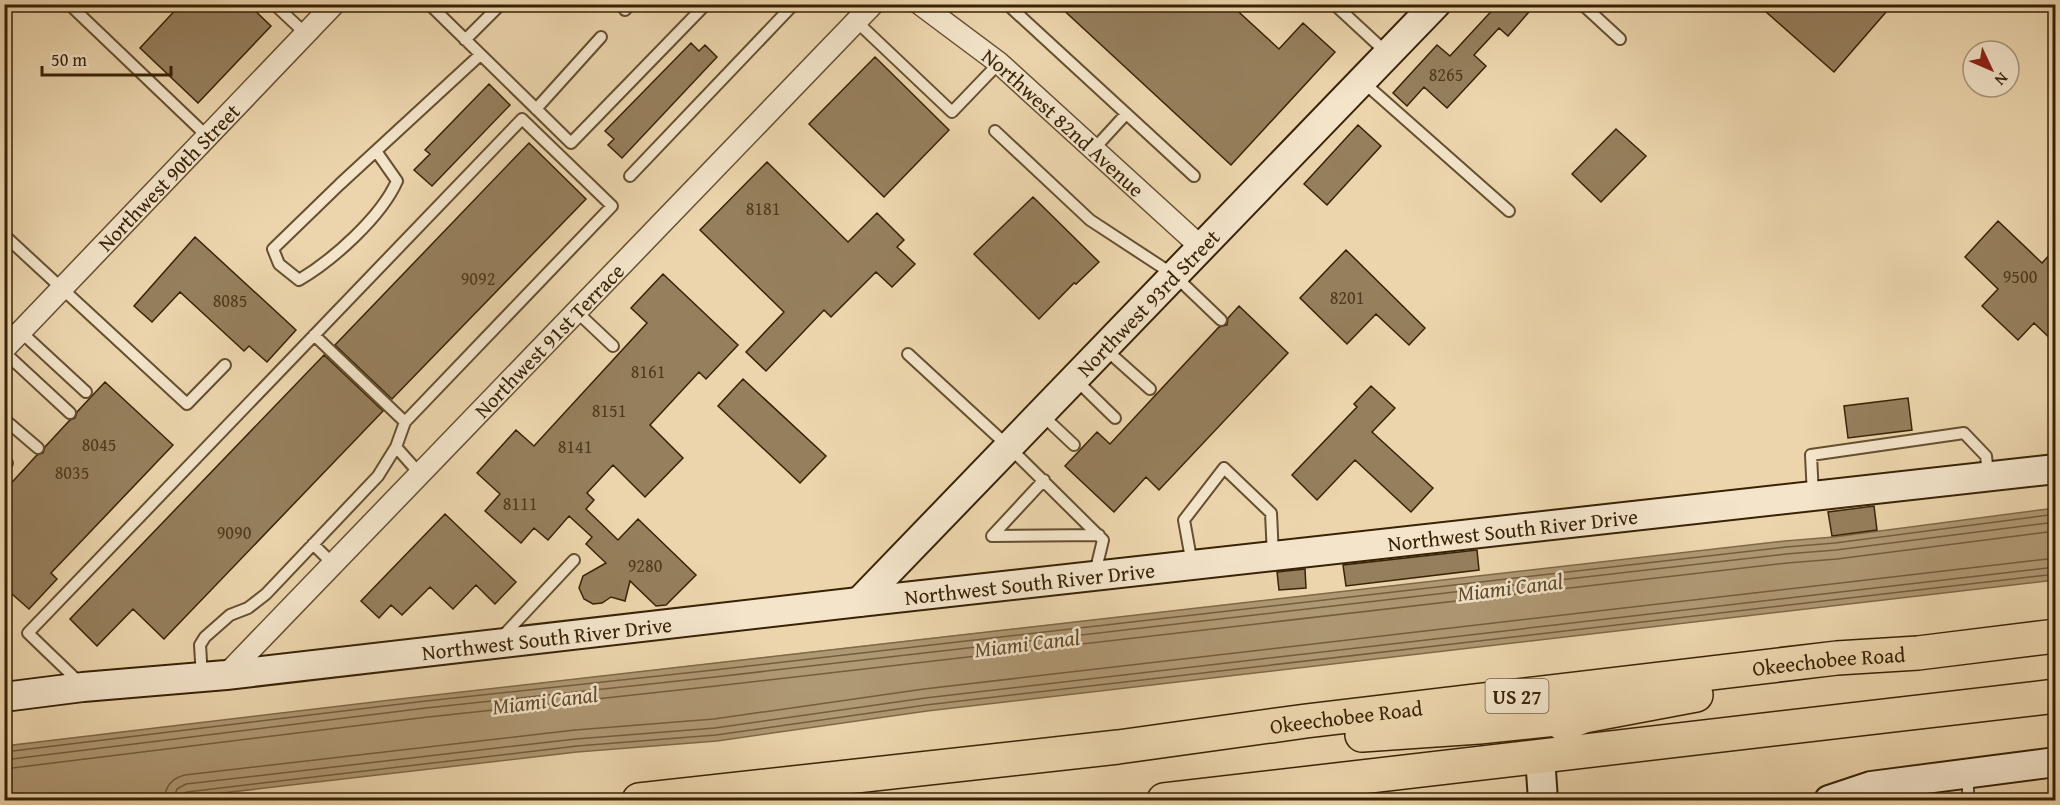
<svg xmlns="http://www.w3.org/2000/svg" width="2060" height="805" font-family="'Gentium Book Plus',serif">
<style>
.water{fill:#af9874;stroke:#7f6948;stroke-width:1.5}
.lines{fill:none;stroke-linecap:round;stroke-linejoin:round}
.shore{stroke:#745d3d;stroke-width:1.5}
.building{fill:#967f5d;stroke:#382206;stroke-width:1.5}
.lane-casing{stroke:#654f30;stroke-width:14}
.street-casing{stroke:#654f30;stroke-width:24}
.secondary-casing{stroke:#382206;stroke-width:32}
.highway-casing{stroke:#382206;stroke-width:36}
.lane{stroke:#f3e4ca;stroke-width:10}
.street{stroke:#f3e4ca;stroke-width:21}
.secondary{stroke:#f3e4ca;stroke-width:28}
.highway{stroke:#ecd5ad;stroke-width:33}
.labels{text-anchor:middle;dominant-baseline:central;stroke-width:5;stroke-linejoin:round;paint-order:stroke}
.number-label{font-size:18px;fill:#50391c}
.shield{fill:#f3e4ca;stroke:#705c41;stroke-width:1.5}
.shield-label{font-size:20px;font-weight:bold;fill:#382206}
.street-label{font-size:21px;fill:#382206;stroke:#f3e4ca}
.water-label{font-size:22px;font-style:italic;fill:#624b2c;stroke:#f3e4ca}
</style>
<rect width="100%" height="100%" fill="#ecd5ad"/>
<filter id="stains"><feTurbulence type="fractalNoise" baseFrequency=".00333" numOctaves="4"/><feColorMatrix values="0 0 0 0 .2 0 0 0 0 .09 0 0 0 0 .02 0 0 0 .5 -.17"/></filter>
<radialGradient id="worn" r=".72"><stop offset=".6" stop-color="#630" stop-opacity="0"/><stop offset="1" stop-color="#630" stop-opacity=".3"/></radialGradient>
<path class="water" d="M2055,508V580L927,711L717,741L577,752L162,800H5V746C598,674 1192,609 1785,541L1834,537Z"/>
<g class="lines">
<path class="shore" d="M4,752L426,701L714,670L1786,547L1835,543L2056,514
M4,760L426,708L715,677L1786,554L1836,550L2056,522
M4,769L428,717L716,686L1787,563L1837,559L2056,531
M164,800C165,787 172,778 185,775L575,730L714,719L924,689L2056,558
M173,800L177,789L186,784L576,739L715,728L925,698L2056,567
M181,800L182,795L187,792L577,746L716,735L926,705L2056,574"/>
</g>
<path class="building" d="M181,4H248L271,26L198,103L140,48Z
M1057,4H1230L1279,49L1303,23L1335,52L1231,165Z
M1498,4H1536L1508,36L1499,28L1474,55L1486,66L1447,108L1424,87L1407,106L1393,93L1437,45L1450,56Z
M1757,4H1893L1834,72Z
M691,43L699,51L705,45L717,57L622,158L608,145L614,139L605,131Z
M875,57L949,130L884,197L809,124Z
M489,84L510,105L432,186L414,170L430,154L425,150Z
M1358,125L1381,146L1327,205L1304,184Z
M1616,129L1646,156L1601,202L1572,174Z
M529,143L586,199L392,399L335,345Z
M767,162L848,242L877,213L904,240L897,247L915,264L892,287L876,272L831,317L824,310L766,371L746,352L784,312L700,230Z
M1033,197L1099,262L1076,284L1074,283L1039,319L974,254Z
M1998,221L2042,263L2055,249V343L2034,323L2018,340L1982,306L1998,289L1965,257Z
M195,237L296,330L267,362L249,346L244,351L180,292L152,322L134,306Z
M1346,250L1425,328L1409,345L1376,314L1347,344L1300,298Z
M663,274L738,345L706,379L699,372L650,425L683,458L645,497L613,465L587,493L594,500L586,509L618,540L638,519L696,575L666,605L656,606L630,581L625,601L611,597L602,603L593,604L584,599L579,588L583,576L606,563L586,544L592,537L569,516L548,540L534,528L521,543L485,511L500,494L477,473L516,430L534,446L647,323L631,308Z
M1239,306L1288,353L1159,490L1146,477L1114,512L1065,466L1097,432L1110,444L1219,327L1227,325L1228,318Z
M324,355L383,411L164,639L133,609L97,646L70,619Z
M743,379L826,456L800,483L718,406Z
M105,382L173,445L51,573L57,579L29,609L4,587V491L37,455L43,453L45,447L70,420L75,418L77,412Z
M1371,386L1395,408L1372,432L1433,488L1411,512L1355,460L1317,500L1292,475L1357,407L1354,404Z
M1908,398L1912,430L1848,438L1844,406Z
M1874,506L1877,530L1832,536L1828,512Z
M445,514L516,582L495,604L476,585L453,609L430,587L402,615L391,605L379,618L361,601Z
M1477,550L1479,570L1346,586L1343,565Z
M1305,569L1306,588L1279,590L1277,572Z"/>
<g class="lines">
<defs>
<path id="lane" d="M74,4L72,7L208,137
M274,4L306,34
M429,4L571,143L706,4
M1007,4L1194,176
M1334,4L1388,54
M1582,4L1620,39
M625,10L630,4
M857,22L952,112L999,63
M465,40L501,4
M1362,81L1509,211
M536,109L601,37
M995,131L1090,220L1174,275L1221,320
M1094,149L1126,114
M376,151L397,181C381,217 333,260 299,280L279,264L273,249L340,184L480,55
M630,176L794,4
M4,235L187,404L225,365
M577,312L613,346
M21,332L86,392
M1104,348L1150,389
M4,352L70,413
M908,354L1009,447L1103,540L1095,573
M1075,379L1115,418
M1041,414L1074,445
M4,419L38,448
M405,422L396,447L420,474
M4,461L7,463
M1044,480L992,536L1099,535
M1813,496L1811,455L1964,433L1986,456L1988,474
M313,544L333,564
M1192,564L1184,520L1224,468L1271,513L1273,556
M502,637L574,560
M202,677L200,645L205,637L230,615L248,608L266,594L378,476L396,447
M81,684L28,633L522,119L612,206L405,422L314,335
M1968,776V800"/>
<g id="street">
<path id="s1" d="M920,4L999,63L1201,247"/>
<path id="s2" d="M4,349L334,4"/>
<path id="s3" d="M226,675L873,4"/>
</g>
<g id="secondary">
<path id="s4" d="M859,602L1436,4"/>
<path id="s5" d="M4,697L83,687L226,675L859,602L2056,469"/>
<path d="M1540,757L1543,800"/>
<path d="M1829,800L1871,786L2056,762"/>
</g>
<g id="highway">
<path d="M1563,724L1584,716L1696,695"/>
<path d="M1362,735L1479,727L1584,716"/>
<path id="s6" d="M639,800L1118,747L1306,721L1837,658L1918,653L2056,636"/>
<path d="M1164,800L2056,696"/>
</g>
</defs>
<use href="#lane" class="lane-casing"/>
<use href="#street" class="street-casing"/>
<use href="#secondary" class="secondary-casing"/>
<use href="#highway" class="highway-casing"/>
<use href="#lane" class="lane"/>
<use href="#street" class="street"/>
<use href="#secondary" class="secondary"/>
<use href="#highway" class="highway"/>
</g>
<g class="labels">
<g class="number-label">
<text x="1446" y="74">8265</text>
<text x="763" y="208">8181</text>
<text x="2020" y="276">9500</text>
<text x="478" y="278">9092</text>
<text x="1347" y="297">8201</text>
<text x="230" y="300">8085</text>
<text x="648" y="371">8161</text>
<text x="609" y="410">8151</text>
<text x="99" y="444">8045</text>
<text x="575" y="446">8141</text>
<text x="72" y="472">8035</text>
<text x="520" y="503">8111</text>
<text x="234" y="532">9090</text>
<text x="645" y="565">9280</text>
</g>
<rect class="shield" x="1485.5" y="679" width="63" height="34" rx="4.5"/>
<g class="shield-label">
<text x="1517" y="696">US 27</text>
</g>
<g class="street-label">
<text stroke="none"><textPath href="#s1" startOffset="186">Northwest 82nd Avenue</textPath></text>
<text stroke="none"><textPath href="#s2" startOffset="238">Northwest 90th Street</textPath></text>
<text stroke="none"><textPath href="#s4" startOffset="416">Northwest 93rd Street</textPath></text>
<text stroke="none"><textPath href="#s3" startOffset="465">Northwest 91st Terrace</textPath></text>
<text stroke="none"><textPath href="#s5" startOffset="1518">Northwest South River Drive</textPath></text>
<text stroke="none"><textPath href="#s5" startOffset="1032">Northwest South River Drive</textPath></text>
<text stroke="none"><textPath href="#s5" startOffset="546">Northwest South River Drive</textPath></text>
<text stroke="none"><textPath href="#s6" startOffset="1198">Okeechobee Road</textPath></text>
<text stroke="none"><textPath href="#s6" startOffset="712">Okeechobee Road</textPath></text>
</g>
<g class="water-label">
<text transform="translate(1510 587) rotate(-7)">Miami Canal</text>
<text transform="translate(1027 643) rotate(-7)">Miami Canal</text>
<text transform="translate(545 700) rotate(-7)">Miami Canal</text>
</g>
</g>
<rect width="2060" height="805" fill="none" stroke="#ecd5ad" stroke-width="24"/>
<rect x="6" y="6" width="2048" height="793" fill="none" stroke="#382206" stroke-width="3"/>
<rect x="12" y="12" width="2036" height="781" fill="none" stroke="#382206" stroke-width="1.5"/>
<g transform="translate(1991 69) rotate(134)"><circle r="28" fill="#f3e4ca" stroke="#a8967c" stroke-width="1.5"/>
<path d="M0-4.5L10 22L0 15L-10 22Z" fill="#8f2418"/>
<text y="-9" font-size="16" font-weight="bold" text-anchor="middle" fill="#382206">N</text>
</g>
<path d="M42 66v9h129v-9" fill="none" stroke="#382206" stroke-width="3"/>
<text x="51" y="66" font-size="18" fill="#382206" stroke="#f3e4ca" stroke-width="4.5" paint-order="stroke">50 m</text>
<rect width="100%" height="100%" filter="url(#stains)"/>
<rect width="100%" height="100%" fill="url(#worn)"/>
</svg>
